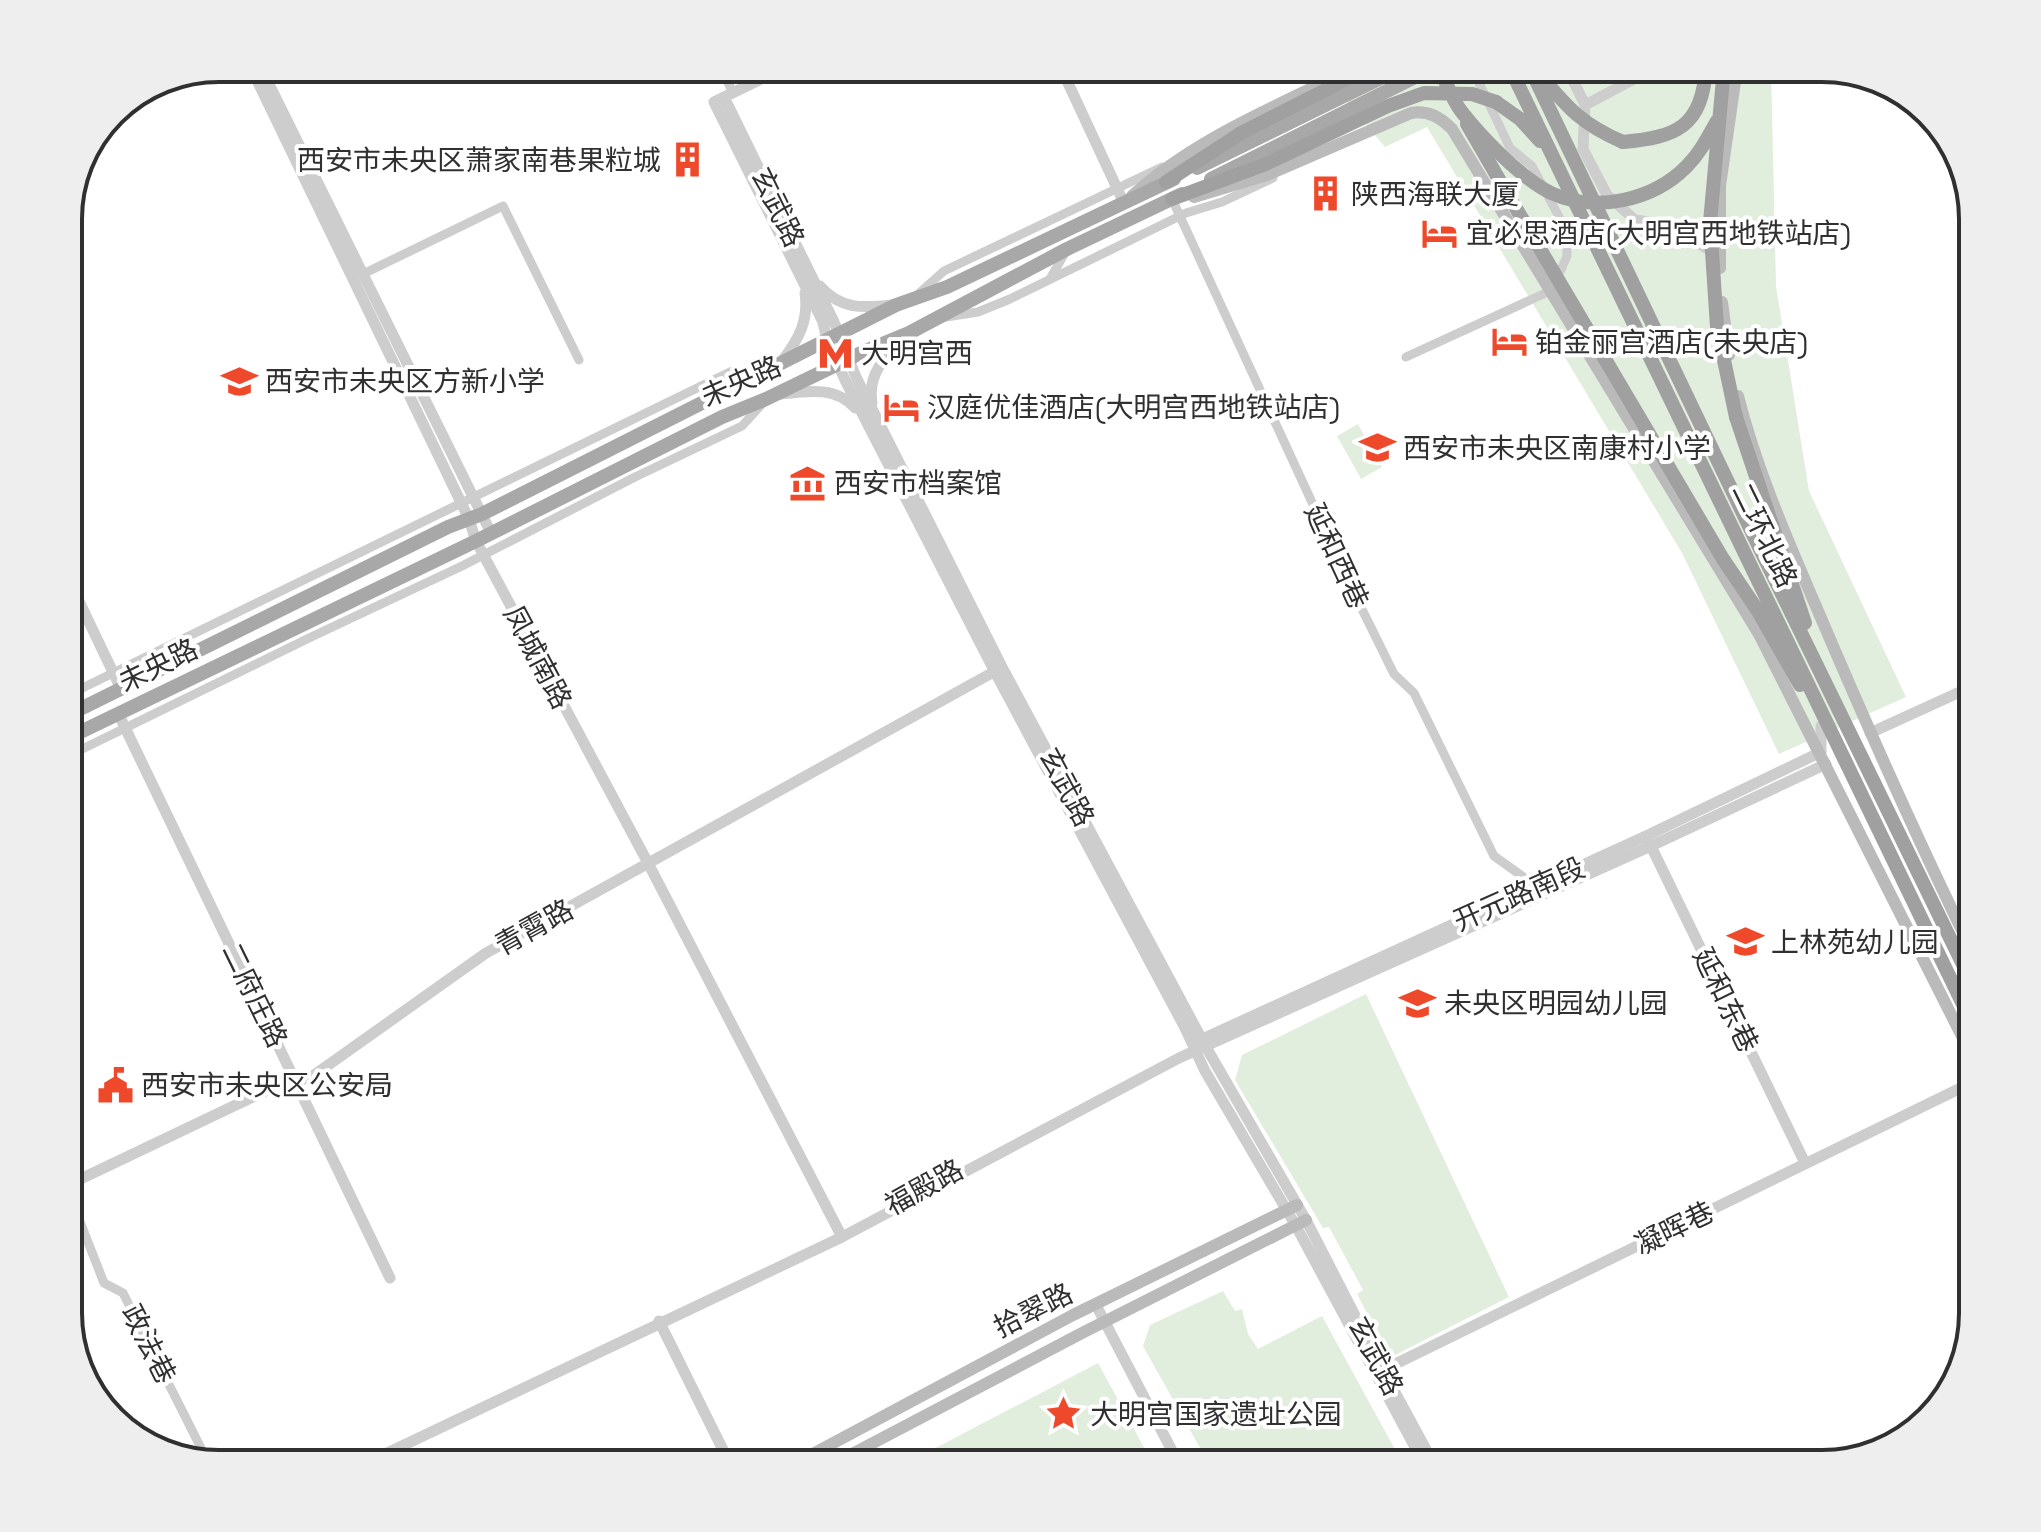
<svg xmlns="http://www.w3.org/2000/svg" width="2041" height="1532" font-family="'Space Grotesk','Noto Sans SC',sans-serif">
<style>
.green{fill:#e2eedd}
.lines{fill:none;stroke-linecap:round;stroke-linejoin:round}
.minor{stroke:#cdcdcd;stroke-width:9}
.tertiary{stroke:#cdcdcd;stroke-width:11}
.secondary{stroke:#bababa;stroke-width:12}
.primary{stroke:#a8a8a8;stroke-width:14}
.trunk{stroke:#a0a0a0;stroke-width:14}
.trunk-bridge{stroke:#a0a0a0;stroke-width:14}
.labels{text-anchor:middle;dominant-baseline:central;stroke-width:8;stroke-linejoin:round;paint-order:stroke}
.poi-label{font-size:28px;fill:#303030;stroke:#fff;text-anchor:start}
.street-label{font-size:28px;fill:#303030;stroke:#fff}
.rim{fill:none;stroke:#303030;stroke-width:4}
</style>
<rect width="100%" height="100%" fill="#fff"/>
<path class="green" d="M1318,68H1771L1776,286L1809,491L1906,697L1779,754L1682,553L1427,127L1385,147Z
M1358,424L1382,467L1361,479L1337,436Z
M1366,994L1509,1297L1395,1355L1393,1353H1388L1357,1294L1363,1290L1329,1227L1323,1228L1235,1080L1242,1055Z
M1223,1291L1235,1311L1242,1309L1248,1334L1258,1349L1322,1316L1403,1464H1209L1143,1346L1150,1325Z
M1098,1363L1153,1464H905Z"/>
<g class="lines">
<path class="minor" d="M721,68L733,93
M1172,199L1352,589L1394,674L1414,693L1494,856L1536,886
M363,274L503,206L579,360
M1050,279L1066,251
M917,295L944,271L1162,167
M946,317L978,312L1010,299L1186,213L1222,202L1273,178
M1406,357L1552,290L1567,256L1566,230L1532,166L1510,148L1472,68
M68,695L732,371L758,372
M68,756L309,638L462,566L635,477L742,426L763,403
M68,1191L104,1283L123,1293L207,1460"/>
<path class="tertiary" d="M251,68L469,519L476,541L648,863L842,1237
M261,68L491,533
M784,68L714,102L823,322L827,341L846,382L995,672L1184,1026L1205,1071L1296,1226L1424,1464
M1061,68L1123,201
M1567,68L1585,105L1583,149L1607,195L1634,219L1670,227L1715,253
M724,97L834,322L856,377L1002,667L1206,1047L1306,1220L1383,1370L1434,1464
M1585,105L1655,68
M820,286C841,310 863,308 892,305
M782,361C799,339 809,320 805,293
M781,394C807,391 836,386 855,408
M872,403C867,373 886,356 906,336
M68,578L121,689
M118,713L390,1278
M1870,733L1973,686
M1648,840L1805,1163
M1198,1041L1646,836L1821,752V726
M68,1185L284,1082L310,1078L486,953L999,669
M1096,1305L1179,1464
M659,1321L730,1464
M1379,1372L1973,1082
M364,1464L842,1237L1179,1058L1651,846L1826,764"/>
<path class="secondary" d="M1132,196C1195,138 1278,106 1353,68
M1194,197L1267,175L1411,113C1428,110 1440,117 1452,129L1760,636L1973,1058
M1720,268V186L1737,68
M1722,302L1729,355
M1738,396C1758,475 1792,550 1824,625C1871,735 1920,845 1973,953
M794,1464L1073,1315L1297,1205
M833,1464L1082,1333L1306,1220"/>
<path class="primary" d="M1197,168L1401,68
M1211,179L1433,68
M68,715L448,527L482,514L896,305L947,287L1174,179
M68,738L476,541L722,417L766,399L863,352L909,333L1067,249L1182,194"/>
<path class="trunk" d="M1510,68L1973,1025
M1530,68L1759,547L1973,985
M1496,102L1520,119L1540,141
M1467,124L1504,188
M1623,142C1677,137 1702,127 1706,68
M1166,182L1241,133L1369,68
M1172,199L1266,164
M1736,417L1805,623
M1723,559L1758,611L1800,685"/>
<path class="trunk-bridge" d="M1439,68C1446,82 1452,99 1461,111C1482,138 1521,178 1551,193C1595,213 1653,201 1687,166C1700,153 1708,137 1717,121
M1534,68C1565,104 1578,123 1623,142
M1724,68L1710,222L1717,327L1736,417
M1266,164L1388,106L1424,93L1472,94L1496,102
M1504,188L1723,559"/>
</g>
<defs>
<symbol id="building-bare" viewBox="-9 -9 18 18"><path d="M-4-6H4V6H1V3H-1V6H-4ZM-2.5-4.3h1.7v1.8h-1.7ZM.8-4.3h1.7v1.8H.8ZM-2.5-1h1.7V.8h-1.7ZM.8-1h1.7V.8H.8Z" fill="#ee492b" stroke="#fff" stroke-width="2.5" paint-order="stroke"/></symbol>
<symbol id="hotel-bare" viewBox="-9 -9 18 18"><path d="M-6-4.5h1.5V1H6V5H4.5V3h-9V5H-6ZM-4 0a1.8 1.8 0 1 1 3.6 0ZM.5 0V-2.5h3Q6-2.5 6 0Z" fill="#ee492b" stroke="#fff" stroke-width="2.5" paint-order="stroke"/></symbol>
<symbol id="metro-bare" viewBox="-9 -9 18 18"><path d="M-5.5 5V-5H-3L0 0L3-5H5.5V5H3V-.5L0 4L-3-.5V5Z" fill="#ee492b" stroke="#fff" stroke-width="2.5" paint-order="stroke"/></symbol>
<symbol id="school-bare" viewBox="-9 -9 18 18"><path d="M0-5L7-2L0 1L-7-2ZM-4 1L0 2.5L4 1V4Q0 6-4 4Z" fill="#ee492b" stroke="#fff" stroke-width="2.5" paint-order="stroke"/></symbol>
<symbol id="museum-bare" viewBox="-9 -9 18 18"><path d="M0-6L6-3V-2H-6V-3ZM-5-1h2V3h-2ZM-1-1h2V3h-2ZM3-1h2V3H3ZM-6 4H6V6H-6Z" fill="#ee492b" stroke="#fff" stroke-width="2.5" paint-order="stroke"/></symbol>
<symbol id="civic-bare" viewBox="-9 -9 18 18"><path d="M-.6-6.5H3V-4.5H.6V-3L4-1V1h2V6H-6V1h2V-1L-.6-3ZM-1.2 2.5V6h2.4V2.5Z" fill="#ee492b" stroke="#fff" stroke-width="2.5" paint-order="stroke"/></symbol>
<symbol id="sight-bare" viewBox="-9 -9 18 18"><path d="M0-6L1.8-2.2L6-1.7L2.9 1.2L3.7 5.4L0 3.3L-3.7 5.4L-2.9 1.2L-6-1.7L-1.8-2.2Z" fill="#ee492b" stroke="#fff" stroke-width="2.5" paint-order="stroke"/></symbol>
</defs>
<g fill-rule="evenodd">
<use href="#building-bare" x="662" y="134" width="51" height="51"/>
<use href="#building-bare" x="1300" y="168" width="51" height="51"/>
<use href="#hotel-bare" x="1414" y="208" width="51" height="51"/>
<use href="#hotel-bare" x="1484" y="316" width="51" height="51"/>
<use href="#metro-bare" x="810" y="328" width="51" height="51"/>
<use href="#school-bare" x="214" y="356" width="51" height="51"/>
<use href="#hotel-bare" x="876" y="382" width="51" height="51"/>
<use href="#school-bare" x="1352" y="422" width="51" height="51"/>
<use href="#museum-bare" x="782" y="458" width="51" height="51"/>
<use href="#school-bare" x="1720" y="916" width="51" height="51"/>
<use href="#school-bare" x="1392" y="978" width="51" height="51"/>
<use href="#civic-bare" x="90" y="1060" width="51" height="51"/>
<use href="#sight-bare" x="1038" y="1388" width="51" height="51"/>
</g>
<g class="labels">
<g class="poi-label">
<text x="661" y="160" text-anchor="end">西安市未央区萧家南巷果粒城</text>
<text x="1351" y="194">陕西海联大厦</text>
<text x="1466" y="233">宜必思酒店(大明宫西地铁站店)</text>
<text x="1535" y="342">铂金丽宫酒店(未央店)</text>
<text x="861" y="353">大明宫西</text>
<text x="265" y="381">西安市未央区方新小学</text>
<text x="927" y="407">汉庭优佳酒店(大明宫西地铁站店)</text>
<text x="1403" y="448">西安市未央区南康村小学</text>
<text x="834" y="483">西安市档案馆</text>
<text x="1771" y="942">上林苑幼儿园</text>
<text x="1444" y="1003">未央区明园幼儿园</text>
<text x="141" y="1085">西安市未央区公安局</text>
<text x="1090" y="1414">大明宫国家遗址公园</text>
</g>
<g class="street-label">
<text transform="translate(778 207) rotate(64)">玄武路</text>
<text transform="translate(741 381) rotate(-24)">未央路</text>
<text transform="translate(1765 535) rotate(64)">二环北路</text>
<text transform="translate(1337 556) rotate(65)">延和西巷</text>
<text transform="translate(538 657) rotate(62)">凤城南路</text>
<text transform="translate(158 665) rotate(-26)">未央路</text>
<text transform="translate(1067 787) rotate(62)">玄武路</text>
<text transform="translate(1519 894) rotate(-24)">开元路南段</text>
<text transform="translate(534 927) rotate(-29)">青霄路</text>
<text transform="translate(255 995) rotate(64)">二府庄路</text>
<text transform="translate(1726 1000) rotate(64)">延和东巷</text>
<text transform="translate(924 1187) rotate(-29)">福殿路</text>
<text transform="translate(1674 1228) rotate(-26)">凝晖巷</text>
<text transform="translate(1033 1310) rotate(-27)">拾翠路</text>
<text transform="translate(149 1344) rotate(63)">政法巷</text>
<text transform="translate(1376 1356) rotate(62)">玄武路</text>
</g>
</g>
<path d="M0 0H2041V1532H0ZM219 82H1822A137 137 0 0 1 1959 219V1313A137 137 0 0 1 1822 1450H219A137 137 0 0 1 82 1313V219A137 137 0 0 1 219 82Z" fill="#eee" fill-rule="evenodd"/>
<path class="rim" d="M219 82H1822A137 137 0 0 1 1959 219V1313A137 137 0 0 1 1822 1450H219A137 137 0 0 1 82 1313V219A137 137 0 0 1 219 82Z"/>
</svg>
